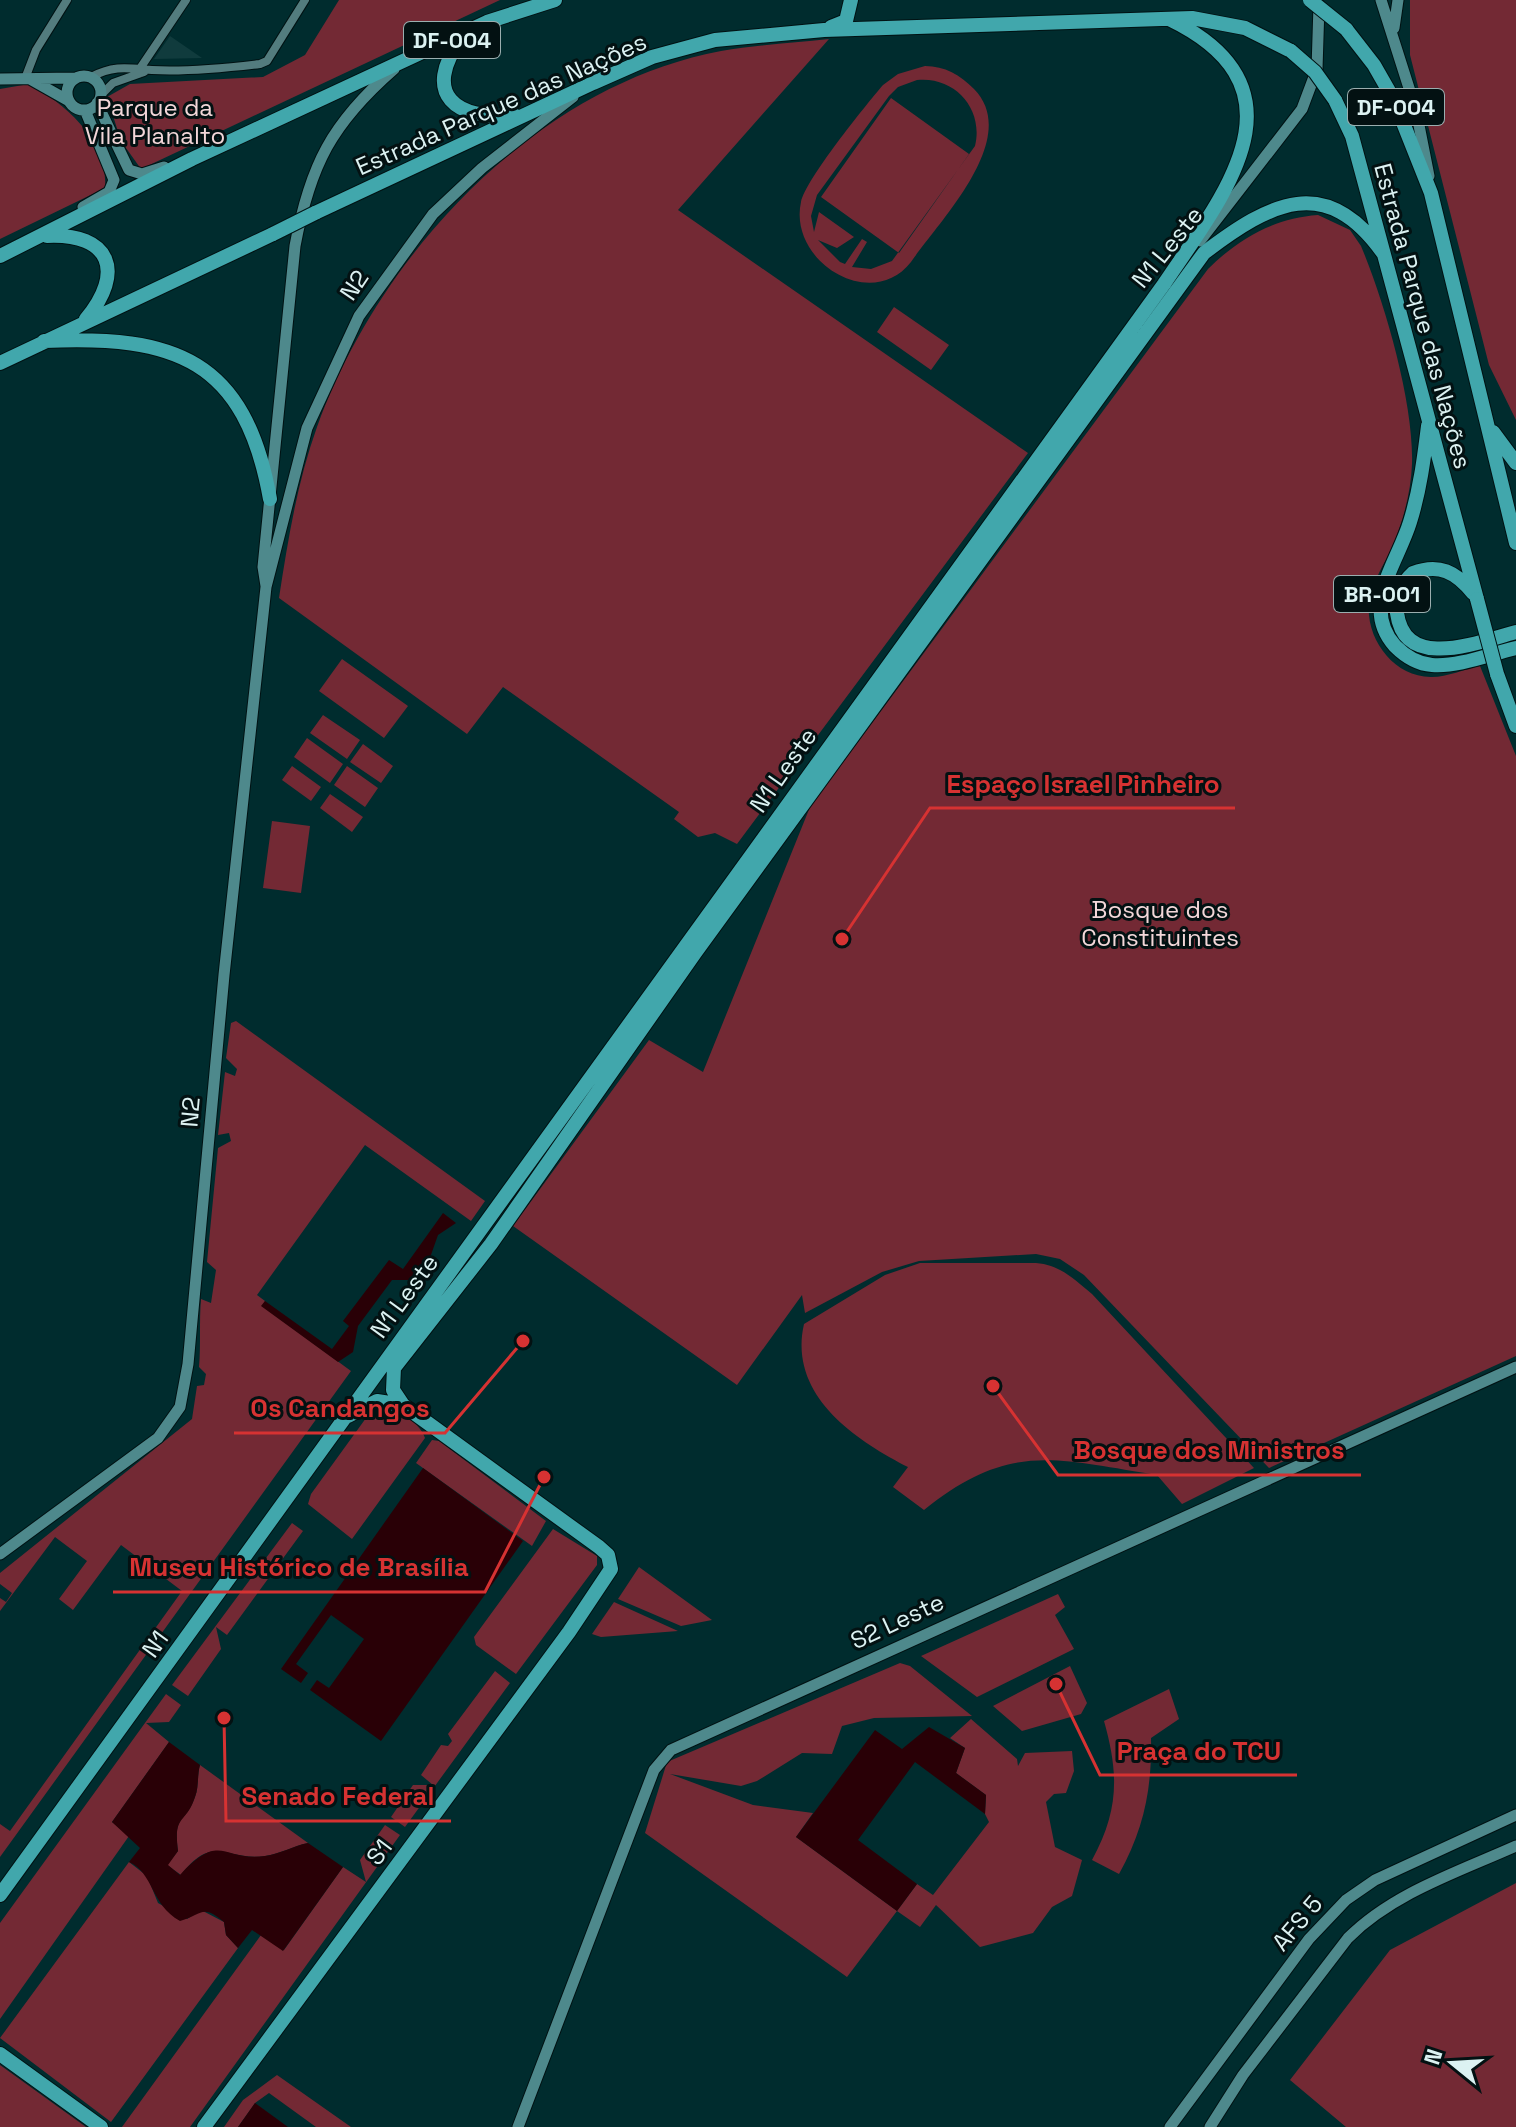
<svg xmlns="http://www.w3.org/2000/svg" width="1516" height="2127" font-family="'Space Grotesk',sans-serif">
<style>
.built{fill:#103b3d}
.green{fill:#732934;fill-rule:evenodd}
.water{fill:#290006}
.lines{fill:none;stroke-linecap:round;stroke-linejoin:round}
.street-casing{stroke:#001213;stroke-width:10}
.secondary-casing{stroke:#001213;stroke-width:13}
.highway-casing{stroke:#001213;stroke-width:16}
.street{stroke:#537c7e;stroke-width:8}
.secondary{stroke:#4e898c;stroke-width:11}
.highway{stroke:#41a7ac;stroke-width:14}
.highway-bridge-casing{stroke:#001213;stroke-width:16;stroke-linecap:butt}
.highway-bridge{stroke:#41a7ac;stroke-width:14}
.labels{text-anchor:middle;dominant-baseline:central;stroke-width:6;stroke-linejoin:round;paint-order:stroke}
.shield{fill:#031112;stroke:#9baeaf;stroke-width:2}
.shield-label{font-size:22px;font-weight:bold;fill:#dcf2f2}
.street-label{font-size:24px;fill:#dcf2f2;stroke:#031112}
.park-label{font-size:24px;fill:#f3d7d9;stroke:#031112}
.leader{fill:none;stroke:#d63232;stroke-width:3}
.callout-dot{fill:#d63232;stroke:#031112;stroke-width:3}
.callout-label{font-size:26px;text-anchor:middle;font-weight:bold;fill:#d63232;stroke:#031112;stroke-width:6;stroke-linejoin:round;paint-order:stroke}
</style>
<rect width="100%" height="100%" fill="#002c2e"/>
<path class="built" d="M170,36L202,58H203L154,59Z"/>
<path class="green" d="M339,0H500L141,169L121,141L107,97L130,84L263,77L305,55Z
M1410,0H1516V420L1489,365L1410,55Z
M829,39L678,210L1028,453L737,844L715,833L698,837L674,819L679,812L503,687L467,734L279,598C288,540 297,483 317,427C379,255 535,86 721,51C756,45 793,43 829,39Z
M925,66C945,66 960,75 974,89C1022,138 940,220 911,262C871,313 788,261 801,202C806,179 865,106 883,85L898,74ZM917,80C955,76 984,109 975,146L892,261L871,269L852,267L867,242L862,239L845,264L840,262L818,240L837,248L854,237L819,212L814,232L811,216L817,195L889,96L898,87Z
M29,84C66,104 109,142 105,188L0,239V89Z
M891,98L969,154L899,253L821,197Z
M1318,215L1350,230L1361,246C1385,303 1414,404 1412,464C1411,492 1403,522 1392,547C1385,563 1374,579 1370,597C1362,634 1392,678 1432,677C1447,677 1465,669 1480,666L1516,756V1356L1269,1468L1084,1275L1060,1259L1036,1254L919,1261L882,1272L805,1313L802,1295L737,1385L513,1226L649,1040L703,1072L810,807L1208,269C1238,239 1274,218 1318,215Z
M894,307L949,345L931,370L877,332Z
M342,659L408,706L384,738L319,691Z
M323,715L360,740L347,759L310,733Z
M307,738L343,764L330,783L294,757Z
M363,744L393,766L381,783L350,762Z
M292,766L321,787L311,801L282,780Z
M347,766L378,788L365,807L334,785Z
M330,794L363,817L352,832L320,808Z
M272,821L310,826L301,893L263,888Z
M236,1021L485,1201L471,1221L365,1145L257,1295L265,1301L262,1306L351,1371L0,1857V1824L10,1831L182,1591L121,1545L73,1610L59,1599L87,1561L55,1537L0,1611V1598L6,1602L12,1593L0,1584V1573L192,1419L197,1386L204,1385L206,1374L199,1367C201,1343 199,1322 201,1299L211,1303L216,1270L207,1262L218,1148L231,1141L229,1133L218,1135L225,1072L235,1076L237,1069L226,1058L231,1023Z
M920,1263H1036C1060,1265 1074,1279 1092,1294L1254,1468L1182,1504L1157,1475C1055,1459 1010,1441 924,1510L893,1487L908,1467C853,1439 788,1394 804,1324L885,1275Z
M374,1407C391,1408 419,1419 425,1438L352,1539L308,1504L311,1494Z
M432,1440L439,1441L546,1521L532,1546L416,1463Z
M292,1523L303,1531L227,1635L216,1627L221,1649L188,1696L172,1685Z
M553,1529L597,1556V1565L516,1674L476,1645L474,1637Z
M639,1567L712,1620L681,1626L618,1599Z
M1058,1594L1065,1607L1055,1615L1074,1649L977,1697L921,1656Z
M614,1602L678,1631L601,1637L592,1634Z
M900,1663L910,1666L972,1716L874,1718L842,1726L832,1754L802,1753L757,1781L741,1786L670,1774L753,1805L813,1813L796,1837L897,1911L917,1884L933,1895L989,1822L985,1814L986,1795L956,1773L965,1748L950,1738L971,1719L1017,1759L1018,1766L1025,1753L1072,1751L1074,1771L1066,1793L1054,1794L1046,1802L1055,1847L1082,1860L1072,1896L1052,1907L1033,1933L980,1947L936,1905L920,1927L897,1911L847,1977L645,1833L667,1762Z
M1070,1666L1087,1703L1081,1714L1022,1731L993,1706Z
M495,1671L510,1683L405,1827L391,1817L413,1785H433L421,1775L441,1745L448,1746L452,1741L448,1734Z
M1169,1689L1179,1719L1151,1738C1152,1789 1144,1829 1119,1874L1092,1860C1119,1811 1119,1774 1104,1721Z
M166,1694L181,1705L169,1722L146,1723L169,1742L112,1822L129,1836L0,2019V1923Z
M200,1765L308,1843C293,1846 280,1854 265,1856C227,1862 214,1832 181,1875L167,1865L178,1851C173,1813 185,1825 195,1797C199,1787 197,1775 200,1765Z
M385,1825L400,1835L190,2127H122L261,1935L284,1950L343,1867L366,1882L360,1860Z
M129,1862L147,1876L158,1903L187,1919L201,1910L224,1922L226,1935L238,1948L111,2122L0,2038Z
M1516,1883V2127H1346L1290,2080L1390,1950Z
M0,2065L86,2127H0Z
M277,2075L351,2127H316L269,2093L255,2103L238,2127H224L243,2100Z"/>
<path class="water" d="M443,1213L456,1223L438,1235L426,1269L414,1280H392L358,1326L353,1352L338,1362L261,1306L265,1301L332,1349L349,1326L343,1321L389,1260L403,1269Z
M423,1468L523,1541L381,1741L310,1690L317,1680L329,1688L364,1639L331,1615L296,1664L308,1673L301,1683L281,1669Z
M929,1727L965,1748L956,1773L986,1795L985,1814L915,1762L858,1840L917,1884L897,1911L796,1837L875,1730L902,1749Z
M169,1742L200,1765C197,1775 199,1787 195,1797C186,1825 173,1813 178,1851L168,1865L180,1875C221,1830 223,1862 265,1856C280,1854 293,1846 308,1843L343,1867L283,1951L252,1930L238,1948L226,1935L224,1922C202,1903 202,1915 180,1921C150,1904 154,1873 129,1862L140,1848L112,1822Z
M255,2103L288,2127H238Z"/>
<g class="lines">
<defs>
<path id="street" d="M141,73V67L186,0
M26,76L36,50L67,0
M91,77C114,65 127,68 152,70C186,72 226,68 260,64L267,61L305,0
M100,96L113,83L144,72"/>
<path id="secondary" d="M1381,0L1416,110L1429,176
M1394,28L1398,0
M67 93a17 17 0 1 1 34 0a17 17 0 1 1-34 0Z
M0,79L76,78
M30,79L69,101
M97,103L129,170L142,174L164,167
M83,207L109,192L114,180L85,110
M1200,241L1302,109L1317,69L1319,5
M266,586L263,567L295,246C310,165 332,123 394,69
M0,1554L158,1438L180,1407L188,1364L224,975L266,587L307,428L359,316L433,214L482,168L573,97
M518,2127L654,1770L671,1750L1516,1367
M1170,2127L1309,1939L1346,1900L1375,1880L1516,1815
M1210,2127L1243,2075L1348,1938C1393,1893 1458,1872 1516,1846"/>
<path id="highway" d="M831,27L846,21L851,0
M1346,29L1374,65L1394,100L1431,193L1516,543
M461,39C421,94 456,121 514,115
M1335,100L1352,136L1477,599
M315,213L593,83L652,57L715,40L824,30L1192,18L1245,28L1291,51
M47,236C111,233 125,272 86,319
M0,256L192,159L487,22L555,0
M44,341C175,335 245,359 270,499
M0,363L273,234
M1428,426C1424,458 1420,490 1410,522C1398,562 1360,607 1395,646C1405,656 1418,664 1432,665C1459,667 1490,654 1516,648
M1493,432L1516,463
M1473,593C1456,572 1439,563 1413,573C1402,583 1394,598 1397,613C1405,673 1481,641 1516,632
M1497,674L1516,726
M403,1405L393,1390L394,1368L491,1244L695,953L1204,253C1271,202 1326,173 1383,253
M0,1895L1164,284C1226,192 1312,88 1169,19
M0,2054L101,2127
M204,2127L569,1632L611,1569L608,1555L599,1547L403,1405L377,1401L348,1416"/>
</defs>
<use href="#street" class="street-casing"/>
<use href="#secondary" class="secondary-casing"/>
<use href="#highway" class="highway-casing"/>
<use href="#street" class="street"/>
<use href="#secondary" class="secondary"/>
<use href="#highway" class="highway"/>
<defs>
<path id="highway-bridge" d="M1310,0L1346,29
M1291,51L1315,72L1335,100
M273,234L315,213
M1477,599L1497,674"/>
</defs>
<use href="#highway-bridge" class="highway-bridge-casing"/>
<use href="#highway-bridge" class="highway-bridge"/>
</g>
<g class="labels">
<g class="shield">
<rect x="404" y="22" width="96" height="36" rx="6"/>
<rect x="1348" y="89" width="96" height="36" rx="6"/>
<rect x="1334" y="576" width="96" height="36" rx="6"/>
</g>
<g class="shield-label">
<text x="452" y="40">DF-004</text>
<text x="1396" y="107">DF-004</text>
<text x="1382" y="594">BR-001</text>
</g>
<g class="street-label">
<text transform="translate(501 104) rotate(-24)">Estrada Parque das Nações</text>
<text transform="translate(1167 247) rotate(-51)">N1 Leste</text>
<text transform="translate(354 285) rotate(-56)">N2</text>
<text transform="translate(1423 316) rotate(75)">Estrada Parque das Nações</text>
<text transform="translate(783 770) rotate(-55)">N1 Leste</text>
<text transform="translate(190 1112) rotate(-85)">N2</text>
<text transform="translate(404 1296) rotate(-54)">N1 Leste</text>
<text transform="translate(897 1621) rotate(-25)">S2 Leste</text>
<text transform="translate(155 1644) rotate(-54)">N1</text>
<text transform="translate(379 1852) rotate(-53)">S1</text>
<text transform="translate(1297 1923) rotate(-50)">AFS 5</text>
</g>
<g class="park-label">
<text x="155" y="107">Parque da<tspan x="155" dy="28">Vila Planalto</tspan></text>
<text x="1160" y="909">Bosque dos<tspan x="1160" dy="28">Constituintes</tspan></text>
</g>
</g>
<path class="leader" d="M842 939L930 808H1235M523 1341L445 1433H234M993 1386L1058 1475H1361M544 1477L485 1592H113M1056 1684L1100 1775H1297M224 1718L226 1821H451"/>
<g class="callout-dot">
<circle cx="842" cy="939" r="8"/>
<circle cx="523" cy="1341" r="8"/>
<circle cx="993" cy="1386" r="8"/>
<circle cx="544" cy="1477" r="8"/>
<circle cx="1056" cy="1684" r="8"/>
<circle cx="224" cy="1718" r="8"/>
</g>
<g class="callout-label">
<text x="1083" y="793">Espaço Israel Pinheiro</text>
<text x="340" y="1417">Os Candangos</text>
<text x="1209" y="1459">Bosque dos Ministros</text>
<text x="299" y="1576">Museu Histórico de Brasília</text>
<text x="1199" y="1760">Praça do TCU</text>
<text x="338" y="1805">Senado Federal</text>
</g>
<g transform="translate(1452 2063) rotate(288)" stroke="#031112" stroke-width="6" paint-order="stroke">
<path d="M0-6L14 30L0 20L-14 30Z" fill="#dcf2f2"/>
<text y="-12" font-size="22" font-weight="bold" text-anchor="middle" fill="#dcf2f2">N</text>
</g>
</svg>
